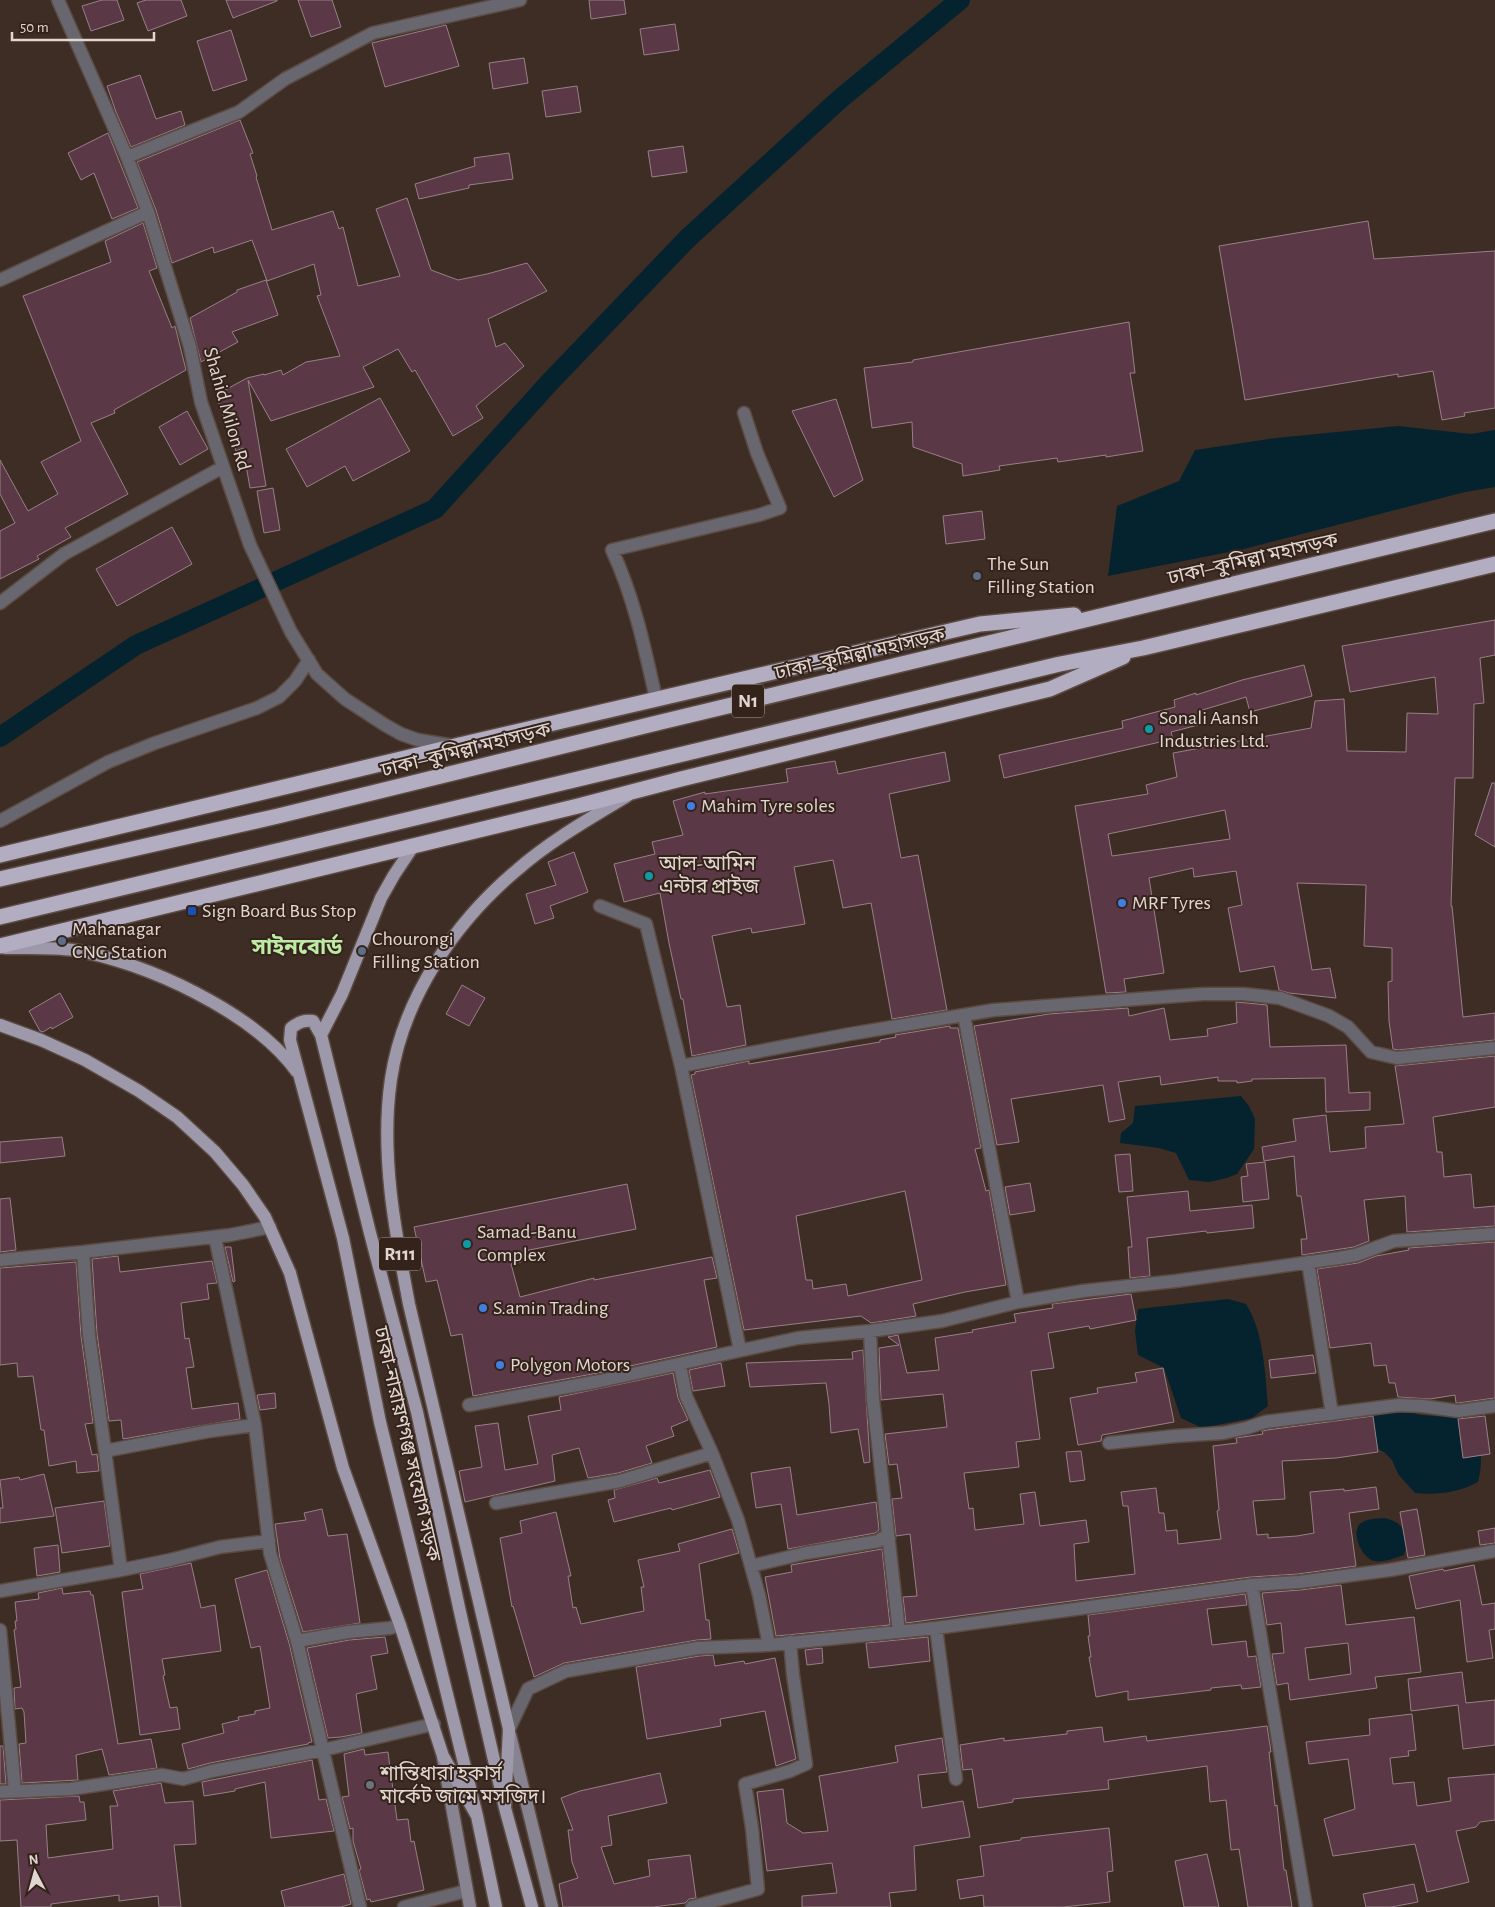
<svg xmlns="http://www.w3.org/2000/svg" width="1495" height="1907" font-family="'Alegreya Sans','Noto Sans Bengali',sans-serif">
<style>
.water{fill:#05232f}
.lines{fill:none;stroke-linecap:round;stroke-linejoin:round}
.canal{stroke:#05232f;stroke-width:20}
.building{fill:#5a3845;stroke:#978088;fill-rule:evenodd}
.street-casing{stroke:#5b4b43;stroke-width:15}
.secondary-casing{stroke:#5b4b43;stroke-width:15}
.primary-casing{stroke:#5b4b43;stroke-width:15}
.highway-casing{stroke:#5b4b43;stroke-width:18}
.street{stroke:#68666e;stroke-width:12}
.secondary{stroke:#878390;stroke-width:12}
.primary{stroke:#9e99aa;stroke-width:12}
.highway{stroke:#b3adc2;stroke-width:15}
.service-dot{fill:#5c6f8a;stroke:#34231b;stroke-width:2}
.culture-dot{fill:#0f9aa8;stroke:#34231b;stroke-width:2}
.shop-dot{fill:#3f7fe0;stroke:#34231b;stroke-width:2}
.transit-dot{fill:#1a4fb4;stroke:#34231b;stroke-width:2}
.worship-dot{fill:#6b7280;stroke:#34231b;stroke-width:2}
.labels{text-anchor:middle;dominant-baseline:central;stroke-width:4;stroke-linejoin:round;paint-order:stroke}
.shield{fill:#34231b;stroke:#ada09a;stroke-width:1}
.shield-label{font-size:19px;font-weight:bold;fill:#e1d6d0}
.street-label{font-size:20px;fill:#e1d6d0;stroke:#34231b}
.poi-label{font-size:20px;fill:#e1d6d0;stroke:#34231b;text-anchor:start}
.quarter-label{font-size:22px;font-weight:bold;fill:#beeaa6;stroke:#34231b}
</style>
<rect width="100%" height="100%" fill="#3e2d24"/>
<path class="water" d="M1398,426L1471,434L1495,430V487L1465,492L1244,549L1108,576L1117,506L1179,481L1195,450L1276,438Z
M1241,1096L1249,1106L1255,1119L1254,1149L1237,1174L1227,1178L1209,1182L1189,1180L1176,1153L1159,1148L1120,1143L1121,1133L1133,1123L1135,1106Z
M1228,1299L1246,1304C1264,1332 1265,1373 1268,1406L1252,1418L1202,1428L1181,1418L1164,1368L1138,1355L1135,1331L1138,1309Z
M1391,1413H1414L1420,1415L1462,1418L1473,1423C1480,1446 1484,1458 1478,1482C1458,1493 1437,1495 1415,1493L1398,1474L1392,1460L1384,1452L1373,1446L1362,1418Z
M1384,1518C1404,1522 1411,1535 1404,1555C1395,1558 1383,1563 1374,1561C1361,1557 1350,1531 1361,1523C1368,1518 1377,1519 1384,1518Z"/>
<g class="lines">
<path class="canal" d="M0,737L136,645L435,509L549,383L687,239L840,99L960,0"/>
</g>
<path class="building" d="M102,0H117L124,20L91,31L82,6Z
M146,0H181L187,16L148,31L137,3Z
M226,0H277V1L233,18Z
M298,0H332L341,27L311,37Z
M589,0H624L626,14L591,19Z
M675,24L679,50L644,55L640,29Z
M446,25L459,66L385,87L372,43Z
M231,30L247,80L213,91L197,41Z
M524,58L528,83L493,89L489,63Z
M140,75L156,119L181,111L185,125L131,147L116,112L107,86Z
M577,86L581,112L546,117L542,91Z
M240,120L253,153L250,154L257,176L256,177L272,230L333,211L339,229L343,227L358,286L400,276L376,209L407,198L431,270L458,280L487,274L527,263L547,291L488,319L496,347L505,343L524,366L476,406L483,418L453,436L415,370L412,372L398,349L363,367L374,387L271,421L248,380L266,486L250,488L243,448L236,451L216,395L247,378L264,374V375L281,370L283,375L306,362L340,356L317,296L321,295L314,264L267,281L252,240L214,253L213,247L172,263L156,210L137,162Z
M108,133L138,208L112,219L94,173L81,180L68,153Z
M683,146L687,172L652,177L648,151Z
M509,153L513,179L469,185V188L419,199L415,184L475,166L474,158Z
M1368,221L1374,259L1495,251V408L1464,413L1465,416L1442,420L1433,371L1398,377V374L1245,400L1219,246Z
M143,223L157,268L149,271L172,328L175,326L186,370L114,410L115,413L91,423L128,494L65,528L71,537L37,556L39,559L0,579V531L15,523L0,494V460L28,511L58,494L41,462L81,441L23,296L111,262L105,241Z
M266,280L278,315L232,332L238,342L201,362L190,318L237,292V290Z
M1129,322L1135,373H1130L1143,451L1106,457V455L1058,462L1057,458L999,466L1000,470L963,476L962,464L913,447L912,422L872,428L864,368L913,362V360Z
M380,398L410,451L353,481L345,466L307,487L286,449Z
M836,399L863,480L834,497L792,411Z
M187,411L208,449L180,465L159,427Z
M273,488L280,530L264,533L257,491Z
M982,511L985,539L946,544L943,516Z
M172,527L192,564L117,606L96,569Z
M1495,620V655L1480,658L1484,703L1474,704L1473,778H1455L1451,906H1452L1463,1017L1495,1013V1040L1398,1050L1393,1049L1389,1021L1388,982L1392,981V948L1364,946L1366,885L1297,883L1312,970L1330,968L1336,998L1289,993L1279,990L1274,966L1240,972L1228,908L1242,905L1236,871L1194,877L1193,868L1149,878L1164,973L1124,979L1126,992L1106,993L1075,806L1148,794L1146,785L1177,777L1173,753L1311,728L1315,701L1344,699L1347,751L1406,752L1407,713L1438,714L1435,677L1350,692L1342,646ZM1225,810L1230,839L1112,856L1108,834Z
M1304,665L1312,696L1250,712L1246,697L1199,711L1202,724L1171,732L1173,739L1004,778L999,755L1123,728L1122,721L1175,707L1174,700L1196,693V695L1242,680Z
M945,752L950,781L889,794L901,858L918,855L947,1010L892,1019L871,903L843,908L833,860L794,867L805,924L752,933L751,928L712,936L727,1007L740,1005L746,1045L692,1056L683,999H681L669,943L660,893L624,902L614,864L655,854L652,842L683,835L673,801L705,792V794L788,782L786,769L835,761L838,774Z
M1492,783H1495V847L1475,835Z
M574,852L588,892L550,906L554,918L535,924L526,894L556,885L548,862Z
M462,985L485,998L469,1026L446,1014Z
M60,993L73,1017L52,1029L51,1027L43,1032L40,1031L29,1011Z
M1236,1002L1267,1005L1270,1047L1346,1045L1349,1093L1370,1092V1110L1326,1112L1325,1078L1252,1079V1081L1237,1083V1081H1218V1077L1161,1085L1160,1076L1118,1082L1125,1119L1109,1122L1103,1085L1011,1099L1019,1142L997,1145L974,1026L1049,1014L1128,1008L1129,1016L1164,1008L1170,1040L1208,1036L1207,1029L1237,1023Z
M950,1026V1028H958L981,1148L975,1149L986,1191L989,1190L1006,1285L965,1292L913,1304L916,1316L871,1323L861,1316L744,1330L691,1075L695,1074V1072L749,1061V1064L880,1042V1040L896,1037L895,1035ZM905,1191L922,1280L848,1296L846,1284L813,1289L812,1280H806L796,1216Z
M1495,1056V1107L1433,1117L1437,1152H1442L1444,1177L1471,1174L1474,1208L1495,1206V1226L1407,1232L1405,1196L1364,1200L1369,1241L1354,1247L1302,1255L1301,1239H1307L1301,1196H1297L1294,1156L1264,1161L1262,1147L1296,1141L1293,1119L1326,1115L1330,1152L1366,1148L1365,1127L1404,1124L1395,1066Z
M62,1137L65,1156L0,1163V1142Z
M1130,1154L1133,1191L1119,1192L1115,1155Z
M1265,1162L1269,1199L1243,1202L1241,1177L1248,1176L1246,1164Z
M1030,1183L1035,1211L1010,1215L1005,1187Z
M627,1184L636,1229L519,1252L521,1262L511,1264L520,1297L594,1278V1280L712,1257L717,1278L704,1280L717,1347L598,1373L473,1396L462,1334L451,1336L437,1280L426,1282L414,1227Z
M1188,1191L1190,1211L1252,1205L1254,1228L1207,1233L1206,1231L1147,1238L1150,1276L1130,1278L1128,1247H1132L1127,1197Z
M10,1198L16,1250L0,1252V1199Z
M1495,1242V1398L1458,1403H1456L1455,1395L1430,1399L1398,1397L1395,1383H1389L1386,1365L1374,1366L1371,1343L1330,1348L1317,1269L1358,1263L1376,1256L1409,1250L1408,1248Z
M225,1247H231L235,1281L233,1282Z
M118,1256L120,1272L212,1261L217,1283L207,1284L209,1299L181,1303L185,1339L189,1338L194,1367L186,1368L192,1409L238,1403L240,1419L123,1439L121,1420L109,1421L97,1334L92,1259Z
M76,1262L81,1336L93,1423L85,1424L92,1455L97,1454L99,1471L77,1473L76,1461L49,1466L44,1430H41L33,1376L18,1377L17,1363L0,1365V1268Z
M1131,1294L1136,1320L1090,1329L1089,1326L1048,1333L1054,1368L1031,1371L1040,1439L1016,1442L1019,1467L964,1473L969,1509L973,1508L975,1530L1024,1524L1020,1494L1035,1492L1040,1526L1086,1520L1089,1542L1074,1544L1076,1581L1135,1574L1128,1506H1123L1121,1492L1156,1488L1159,1513H1164L1166,1531L1177,1530L1178,1544L1221,1539L1217,1511L1219,1510L1213,1446L1237,1443L1236,1438L1263,1434L1262,1431L1267,1430L1373,1416L1378,1452L1336,1458L1282,1461L1285,1499L1253,1501L1257,1535L1268,1534V1538L1297,1536L1314,1533L1310,1492L1344,1489V1491L1376,1487L1379,1509L1349,1513L1356,1566L1298,1574L1251,1577L906,1623L903,1597L917,1596L910,1534L896,1536L892,1499L902,1498L897,1464L889,1465L885,1434L947,1427L943,1394L881,1400L879,1348L899,1345L888,1337L898,1335L907,1373L939,1370L935,1338L973,1332L972,1330L1016,1322L1014,1314L1053,1308L1052,1304Z
M863,1350L870,1462L864,1463L858,1429L831,1433L829,1404L826,1383L750,1387L746,1363L853,1359L852,1352Z
M1313,1355L1316,1373L1271,1378L1269,1360Z
M721,1363L725,1386L693,1391L689,1370Z
M1163,1368L1174,1422L1102,1435L1101,1441L1078,1445L1070,1398L1098,1393L1097,1388L1137,1382L1135,1373Z
M673,1373L678,1398L688,1420L671,1427L674,1436L646,1446L652,1463L618,1473L588,1478L579,1448L552,1455L555,1481L465,1502L459,1471L482,1467L475,1426L498,1423L505,1470L538,1464L528,1416L561,1410L559,1397Z
M275,1393L276,1408L260,1410L257,1395Z
M1485,1416L1490,1454L1463,1458L1458,1419Z
M1081,1451L1085,1480L1070,1482L1066,1452Z
M790,1467L797,1515L876,1502L879,1530L875,1533L788,1549L781,1504L756,1508L751,1473Z
M710,1470L720,1497L672,1510L671,1508L614,1522L608,1500L615,1498L614,1490L657,1478L659,1483Z
M44,1474L54,1516L0,1523V1508H3L0,1480L19,1477L20,1480Z
M104,1501L110,1546L62,1553L55,1508Z
M322,1509L328,1536L347,1534L360,1623L303,1632L280,1559L275,1524L306,1520L304,1513Z
M1417,1509L1425,1555L1408,1558L1400,1512Z
M556,1512L571,1576H568L573,1608L576,1607L581,1624L644,1611L641,1587H644L638,1560L680,1551L678,1544L732,1529L739,1553L699,1564L706,1620H709L711,1639L697,1640L564,1663L534,1677L513,1606L512,1607L500,1538L522,1533L520,1521Z
M1495,1528V1543L1480,1545L1478,1531Z
M58,1545L60,1572L37,1576L34,1548Z
M882,1549L890,1625L776,1636L765,1577L792,1572L791,1565Z
M191,1563L201,1608L215,1605L221,1651L162,1659L165,1675L163,1676L170,1708L177,1707L180,1729L140,1735L122,1592L143,1589L140,1574Z
M1474,1565L1482,1605L1495,1603V1629L1489,1630L1493,1658L1467,1662L1460,1600L1416,1609L1409,1576L1443,1569L1444,1571Z
M267,1570L289,1643L312,1742L308,1743V1744L210,1763L188,1769L182,1744L224,1733L222,1724L239,1720L238,1717L255,1714V1711L270,1708L260,1646L251,1648L235,1579Z
M1341,1585L1346,1625L1414,1617L1421,1672L1375,1677L1377,1688L1290,1700L1288,1683L1277,1685L1272,1654L1284,1653L1281,1623L1267,1625L1262,1593L1300,1590ZM1348,1643L1351,1674L1309,1680L1305,1648Z
M62,1588L63,1594L90,1591L91,1595H93L118,1744L151,1739L157,1768L109,1775L102,1749L76,1755L78,1780L22,1783L19,1744L26,1743L24,1712L22,1708L15,1709L14,1688L21,1687L14,1630L16,1629L15,1621H17L15,1602L39,1599L38,1593Z
M1245,1594L1247,1605L1207,1609L1212,1645L1246,1641L1248,1657L1256,1656L1261,1687L1242,1689L1241,1685L1211,1688V1690L1128,1700V1691L1096,1697L1089,1657H1091L1088,1636H1090L1088,1615Z
M385,1637L388,1653L371,1656L377,1689L356,1694L362,1733L341,1737L328,1738L307,1648L349,1640Z
M928,1637L930,1661L869,1668L866,1643Z
M822,1648L823,1663L807,1665L805,1650Z
M713,1655L715,1666L744,1661L745,1664L775,1658L796,1759L776,1766L765,1711L720,1719L721,1726L647,1739L636,1667L699,1656Z
M1462,1672L1466,1703L1495,1700V1745L1463,1749L1458,1705L1411,1711L1408,1679Z
M1412,1714L1416,1750L1408,1751L1409,1756L1390,1758L1393,1784L1414,1782L1417,1806L1451,1801L1448,1778L1495,1774V1820L1480,1822L1476,1827L1456,1831L1469,1882L1427,1892L1415,1844L1333,1856L1324,1819L1355,1809L1348,1759L1309,1764L1306,1742L1370,1735L1369,1719Z
M1267,1726L1271,1752H1269L1275,1806L1277,1805L1284,1870H1286L1292,1907H1248L1239,1849L1231,1850L1226,1800L1210,1802L1207,1766L1108,1780L1109,1789L1013,1799V1802L978,1808L972,1769L963,1770L960,1745L1004,1738V1741L1067,1734V1731L1102,1727L1104,1742L1146,1736L1147,1741Z
M942,1738L947,1772L918,1775L922,1808L963,1801L970,1837L914,1846L916,1890L889,1893L891,1907H802V1896L837,1893L832,1863L767,1871L757,1792L783,1789L787,1823L803,1833L828,1831L819,1776L898,1762L895,1746Z
M0,1746H3L6,1784H0Z
M364,1749L365,1755L388,1752L397,1820L408,1819L411,1842L414,1841L424,1890L371,1902L370,1899L367,1900L359,1870L361,1869L353,1841V1828L350,1829L342,1797L349,1796L344,1754Z
M312,1760L319,1800L326,1799L334,1831L271,1838L265,1782L235,1789V1791L204,1796L202,1782Z
M660,1773L667,1803L608,1816L612,1845L601,1847L614,1884L650,1876L648,1860L690,1855L696,1898L689,1899L685,1903L653,1907H563L559,1884L578,1878L572,1862L568,1830H573L561,1798L580,1791Z
M161,1783L165,1803L193,1801L196,1844L174,1845L181,1907H159L158,1896L119,1901V1895L51,1904V1907H21L17,1840L0,1841V1800L79,1796L80,1802H84L86,1820L46,1825L48,1858L113,1849L110,1806H118L113,1791Z
M1109,1828L1113,1871L1107,1872L1110,1902L1063,1907H984L983,1895L960,1899L957,1880L984,1876L980,1846L1021,1840V1838Z
M1207,1854L1219,1907H1184L1175,1861Z
M344,1874L351,1904L341,1907H285L281,1891Z
M1414,1884L1418,1902L1391,1907H1366L1363,1894Z"/>
<g class="lines">
<defs>
<path id="street" d="M58,0L127,157L148,212L190,347L201,402L250,545L291,632L317,674L345,699L385,725L401,734L418,740L449,745
M127,157L239,112L285,79L373,33L520,0
M0,280L148,212
M0,603L64,554L223,467
M656,699C645,649 634,597 612,550L759,515L780,508L757,453L744,413
M0,821L108,762L155,743L257,708L279,697L295,681L309,660
M600,906L646,924L681,1066L740,1350
M964,1015L1018,1302
M681,1066L850,1034L994,1010L1203,994H1243L1280,998L1329,1016L1348,1027L1371,1052L1397,1058L1495,1048
M215,1237L255,1425L270,1553L297,1641L360,1907
M0,1260L83,1252
M1308,1262L1332,1414
M870,1331L873,1399L899,1632
M680,1365L686,1396L712,1453L738,1520L759,1595L769,1645
M469,1405L600,1381L798,1338L870,1331L942,1321L1018,1302L1083,1291L1176,1281L1339,1258L1356,1255L1394,1241L1495,1234
M255,1425L210,1431L105,1451L89,1335L83,1252L230,1235L270,1227
M1109,1443L1175,1436L1223,1433L1247,1428L1265,1422L1399,1405L1422,1406L1458,1411L1495,1406
M105,1451L121,1570L170,1560L220,1547L269,1541
M496,1503L620,1481L712,1453
M751,1566L806,1553L879,1541L882,1538L889,1539
M1252,1585L1306,1907
M0,1591L121,1570
M936,1628L956,1779
M0,1630L15,1791
M297,1641L348,1632L390,1628L400,1625
M509,1729L528,1689L566,1671L698,1648L769,1645L936,1628L1252,1585L1299,1582L1390,1570L1495,1551
M0,1792L71,1789L162,1775L183,1779L212,1771L323,1750L434,1724
M404,1907L466,1891
M692,1907L758,1889L752,1828L745,1784L790,1771L806,1764L793,1675L790,1642"/>
<path id="secondary" d="M510,1735L552,1907
M443,1757L470,1907"/>
<path id="primary" d="M414,845L394,875L381,898L342,994L321,1035L370,1233L417,1412L460,1612L505,1808L532,1907
M5,948C28,948 52,947 74,950C145,962 254,1012 297,1072
M0,1025L41,1040L85,1060L139,1091L177,1117L215,1152L243,1185L265,1217L290,1273L343,1468L400,1625L443,1756L477,1816
M321,1035L313,1021C304,1020 299,1022 291,1028L290,1040L343,1238L380,1422L477,1816L496,1907
M505,1808L509,1729L409,1304C395,1231 380,1153 391,1079C403,998 455,922 517,870C550,841 589,819 627,796"/>
<path id="highway" d="M0,855L472,742L980,624L1074,615
M0,879L278,816L661,722L1495,521
M0,917L1060,664L1143,648L1495,564
M0,946L578,806L681,779L1050,689L1123,657"/>
</defs>
<use href="#street" class="street-casing"/>
<use href="#secondary" class="secondary-casing"/>
<use href="#primary" class="primary-casing"/>
<use href="#highway" class="highway-casing"/>
<use href="#street" class="street"/>
<use href="#secondary" class="secondary"/>
<use href="#primary" class="primary"/>
<use href="#highway" class="highway"/>
</g>
<g class="service-dot">
<circle cx="977" cy="576" r="5"/>
<circle cx="62" cy="941" r="5"/>
<circle cx="362" cy="951" r="5"/>
</g>
<g class="culture-dot">
<circle cx="1149" cy="729" r="5"/>
<circle cx="649" cy="876" r="5"/>
<circle cx="467" cy="1244" r="5"/>
</g>
<g class="shop-dot">
<circle cx="691" cy="806" r="5"/>
<circle cx="1122" cy="903" r="5"/>
<circle cx="483" cy="1308" r="5"/>
<circle cx="500" cy="1365" r="5"/>
</g>
<rect class="transit-dot" x="187" y="906" width="10" height="10" rx="2.5"/>
<circle class="worship-dot" cx="370" cy="1785" r="5"/>
<g class="labels">
<g class="shield">
<rect x="732" y="684.5" width="32" height="33" rx="4"/>
<rect x="379" y="1237.5" width="42" height="33" rx="4"/>
</g>
<g class="shield-label">
<text x="748" y="701">N1</text>
<text x="400" y="1254">R111</text>
</g>
<g class="street-label">
<text transform="translate(227 409) rotate(74)">Shahid Milon Rd</text>
<text transform="translate(1253 559) rotate(-13)">ঢাকা–কুমিল্লা মহাসড়ক</text>
<text transform="translate(860 654) rotate(-13)">ঢাকা–কুমিল্লা মহাসড়ক</text>
<text transform="translate(466 750) rotate(-14)">ঢাকা–কুমিল্লা মহাসড়ক</text>
<text transform="translate(407 1444) rotate(77)">ঢাকা-নারায়ণগঞ্জ সংযোগ সড়ক</text>
</g>
<g class="poi-label">
<text x="987" y="564">The Sun<tspan x="987" dy="23">Filling Station</tspan></text>
<text x="1159" y="718">Sonali Aansh<tspan x="1159" dy="23">Industries Ltd.</tspan></text>
<text x="701" y="806">Mahim Tyre soles</text>
<text x="659" y="864">আল-আমিন<tspan x="659" dy="23">এন্টার প্রাইজ</tspan></text>
<text x="1132" y="903">MRF Tyres</text>
<text x="202" y="911">Sign Board Bus Stop</text>
<text x="72" y="929">Mahanagar<tspan x="72" dy="23">CNG Station</tspan></text>
<text x="372" y="939">Chourongi<tspan x="372" dy="23">Filling Station</tspan></text>
<text x="477" y="1232">Samad-Banu<tspan x="477" dy="23">Complex</tspan></text>
<text x="493" y="1308">S.amin Trading</text>
<text x="510" y="1365">Polygon Motors</text>
<text x="380" y="1774">শান্তিধারা হকার্স<tspan x="380" dy="23">মার্কেট জামে মসজিদ।</tspan></text>
</g>
<g class="quarter-label">
<text x="297" y="947">সাইনবোর্ড</text>
</g>
</g>
<g transform="translate(35 1872) rotate(354)" stroke="#34231b" stroke-width="4" paint-order="stroke">
<path d="M0-4L9 19L0 12L-9 19Z" fill="#e1d6d0"/>
<text y="-8" font-size="14" font-weight="bold" text-anchor="middle" fill="#e1d6d0">N</text>
</g>
<path d="M12 32v8h142v-8" fill="none" stroke="#e1d6d0" stroke-width="2.5"/>
<text x="20" y="32" font-size="15" fill="#e1d6d0" stroke="#34231b" stroke-width="4" paint-order="stroke">50 m</text>
</svg>
